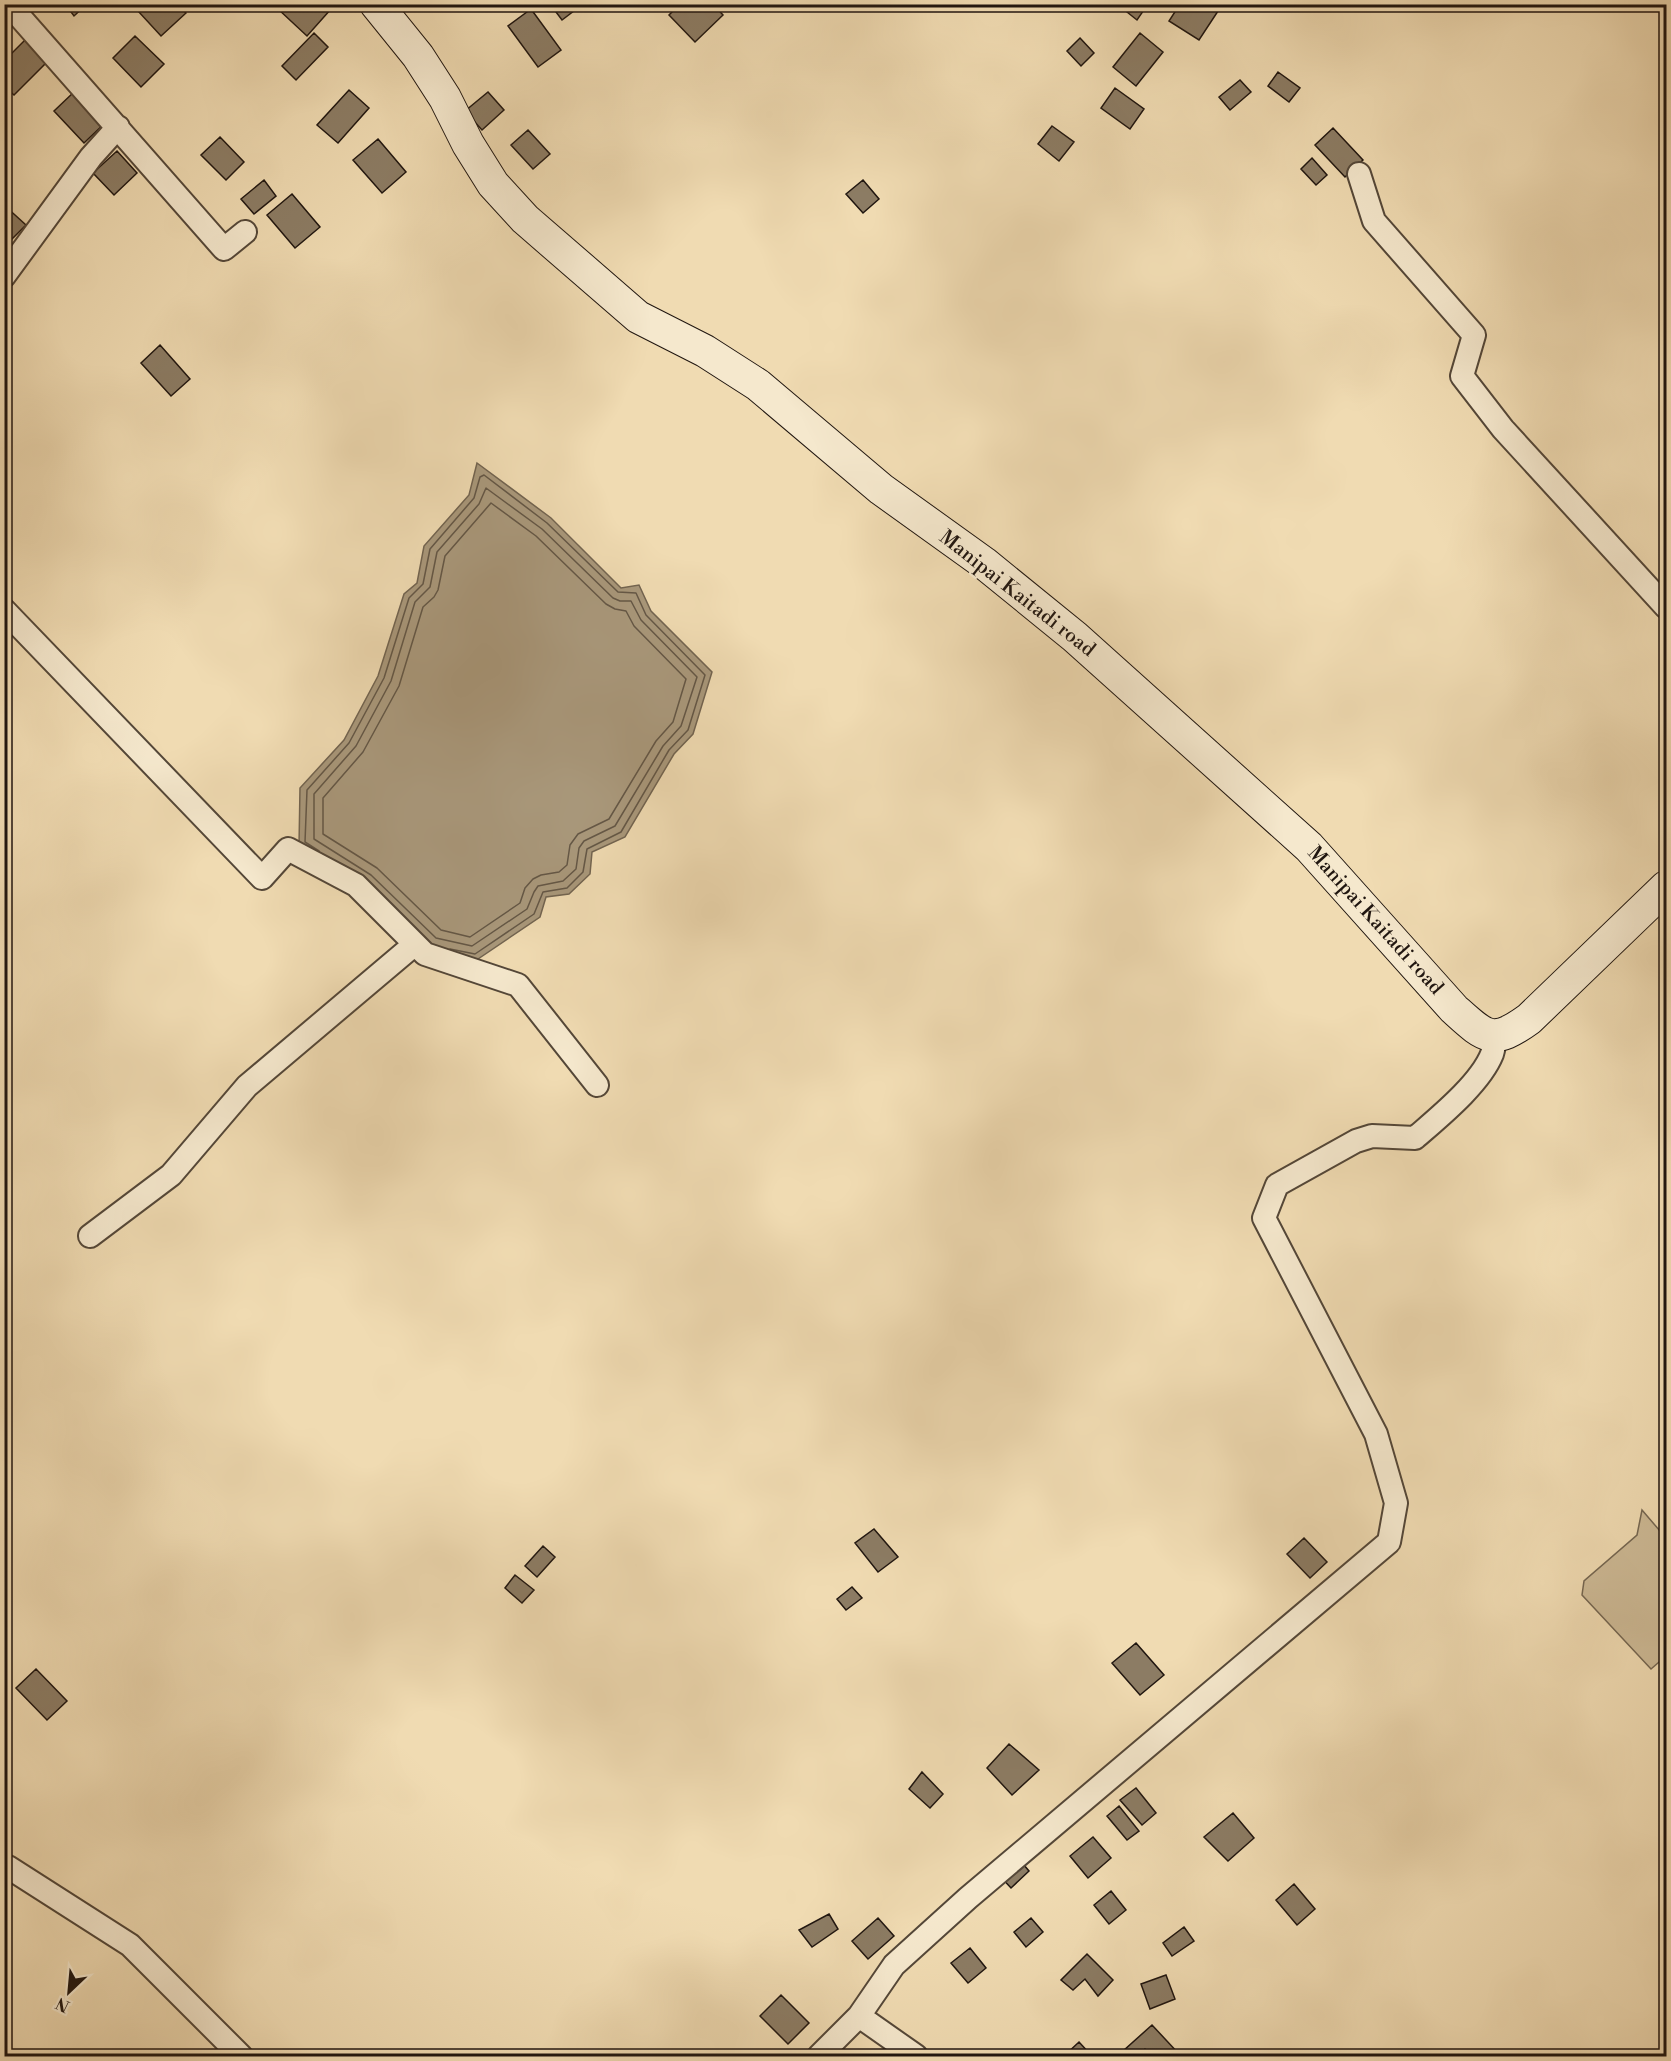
<svg xmlns="http://www.w3.org/2000/svg" width="1671" height="2061" font-family="'Libre Bodoni',serif">
<style>
.green{fill:#cdba96;stroke:#766853;stroke-width:1.5}
.water{fill:#a9987b;stroke:#726450;stroke-width:1.5}
.lines{fill:none;stroke-linecap:round;stroke-linejoin:round}
.shore{stroke:#645746;stroke-width:1.5}
.building{fill:#8c7c64;stroke:#201610;stroke-width:1.5}
.street-casing{stroke:#544738;stroke-width:26}
.secondary-casing{stroke:#201610;stroke-width:34}
.street{stroke:#f5e8cd;stroke-width:22}
.secondary{stroke:#f5e8cd;stroke-width:32}
.labels{text-anchor:middle;dominant-baseline:central;stroke-width:4.5;stroke-linejoin:round;paint-order:stroke}
.street-label{font-size:20px;fill:#201610;stroke:#f5e8cd}
</style>
<rect width="100%" height="100%" fill="#f0dbb2"/>
<filter id="stains"><feTurbulence type="fractalNoise" baseFrequency=".00333" numOctaves="4"/><feColorMatrix values="0 0 0 0 .2 0 0 0 0 .09 0 0 0 0 .02 0 0 0 .5 -.17"/></filter>
<radialGradient id="worn" r=".72"><stop offset=".6" stop-color="#630" stop-opacity="0"/><stop offset="1" stop-color="#630" stop-opacity=".3"/></radialGradient>
<path class="green" d="M1642,1510L1666,1538V1656L1651,1669L1582,1595L1584,1581L1637,1535Z"/>
<path class="water" d="M477,463L551,518L621,588L639,585L651,611L712,672L693,734L674,754L625,837L592,852L590,874L569,894L546,897L540,917L475,961L430,950L299,846L300,788L344,740L378,676L404,594L417,583L424,546L469,495Z"/>
<g class="lines">
<path class="shore" d="M486,488L542,529L613,598L620,601H631L641,620L697,677L681,726L663,746L615,826L584,841L579,848L576,869L563,881L538,886L534,892L527,909L472,946L436,938L371,875L314,839V794L356,746L391,681L415,602L430,587L437,552L479,504Z
M491,503L536,536L606,604L615,609L626,611L634,626L686,679L673,722L656,741L609,819L578,834L570,845L567,865L559,872L541,875L533,879L525,888L520,903L470,937L441,930L377,868L323,834V798L363,752L399,686L423,607L434,597L438,590L445,556Z
M319,851L305,842L307,790L349,743L384,678L409,598L423,584L430,549L474,498L480,477L484,475L547,523L618,592L636,593L646,615L705,675L688,730L669,750L621,832L587,849L583,872L567,888L543,892L534,914L475,954L450,949"/>
</g>
<path class="building" d="M65,4H87L74,16Z
M144,4H178L186,13L161,36L138,11Z
M282,4H326L331,9L307,36L278,9Z
M550,4H583L562,20Z
M680,4H713L723,15L695,42L669,15Z
M1117,4H1148L1137,20Z
M1180,4H1220L1222,5L1199,40L1169,21Z
M531,9L561,50L538,67L508,26Z
M314,33L328,47L296,80L282,66Z
M1140,33L1163,52L1136,86L1113,67Z
M135,36L164,64L141,87L113,58Z
M1080,38L1094,53L1081,66L1067,51Z
M26,39L48,61L14,95L4,86V61Z
M1278,72L1300,88L1289,102L1268,86Z
M1240,80L1251,92L1230,110L1219,97Z
M1115,88L1144,109L1130,129L1101,108Z
M349,90L369,108L338,143L317,125Z
M75,91L105,123L84,143L54,111Z
M488,92L504,110L482,130L465,111Z
M1052,126L1074,142L1059,161L1038,144Z
M1333,128L1363,160L1345,177L1315,145Z
M528,130L550,154L533,169L511,145Z
M220,137L244,162L226,180L201,155Z
M378,139L406,172L382,193L353,160Z
M117,151L137,173L114,195L93,173Z
M1312,158L1327,175L1316,185L1301,169Z
M264,180L276,196L254,214L241,199Z
M863,180L879,199L863,213L846,194Z
M292,194L320,227L295,248L267,215Z
M4,205L26,225L4,247Z
M160,345L190,379L171,396L141,363Z
M874,1529L898,1557L878,1572L855,1543Z
M1304,1538L1327,1562L1310,1578L1287,1554Z
M543,1546L555,1557L537,1577L525,1566Z
M515,1575L534,1590L522,1603L505,1588Z
M852,1587L862,1598L846,1610L837,1599Z
M1136,1643L1164,1675L1140,1695L1112,1663Z
M36,1669L67,1701L47,1720L16,1688Z
M1009,1744L1039,1770L1012,1795L987,1768Z
M922,1772L943,1794L930,1808L909,1789Z
M1136,1788L1156,1813L1142,1825L1120,1800Z
M1119,1806L1139,1831L1127,1840L1107,1816Z
M1233,1813L1254,1838L1228,1861L1204,1837Z
M1093,1837L1111,1858L1088,1878L1070,1856Z
M1018,1858L1029,1871L1011,1888L999,1875Z
M1294,1884L1315,1909L1297,1925L1276,1900Z
M1111,1891L1126,1910L1109,1924L1094,1905Z
M829,1914L838,1929L812,1947L799,1930Z
M878,1918L894,1936L868,1959L852,1941Z
M1031,1918L1043,1932L1026,1947L1014,1932Z
M1184,1927L1194,1941L1172,1956L1163,1943Z
M970,1948L986,1968L968,1983L951,1963Z
M1087,1954L1113,1980L1098,1996L1085,1979L1073,1990L1061,1980Z
M1166,1975L1175,1999L1150,2009L1141,1984Z
M781,1995L809,2023L788,2044L760,2016Z
M1152,2025L1180,2055L1150,2056L1145,2049L1136,2056H1129L1123,2051Z
M1079,2042L1091,2055L1089,2056H1064Z"/>
<g class="lines">
<defs>
<path id="street" d="M16,4L12,8L224,249L245,232
M1359,174L1374,221L1474,335L1462,376L1503,429L1666,607
M4,276L91,157L118,127
M4,610L262,878L288,849L356,885L415,944
M90,1236L171,1175L247,1086L415,944L425,954L518,985L597,1085
M4,1871L8,1867L130,1945L241,2056
M859,2016L916,2056
M819,2056L859,2016L894,1965L968,1898L1389,1542L1396,1503L1376,1434L1264,1218L1277,1185L1356,1141L1372,1136L1415,1138C1439,1117 1480,1084 1492,1054C1494,1048 1494,1041 1496,1035"/>
<path id="secondary" d="M376,4L418,56L445,98L468,144L493,184L525,219L638,317L705,351L758,385L881,489L984,563L1075,637L1309,847L1454,1009C1485,1037 1492,1046 1529,1019L1666,887"/>
</defs>
<use href="#street" class="street-casing"/>
<use href="#secondary" class="secondary-casing"/>
<use href="#street" class="street"/>
<use href="#secondary" class="secondary"/>
</g>
<g class="labels">
<g class="street-label">
<text transform="translate(1017 594) rotate(38)">Manipai Kaitadi road</text>
<text transform="translate(1375 921) rotate(48)">Manipai Kaitadi road</text>
</g>
</g>
<rect width="1671" height="2061" fill="none" stroke="#f0dbb2" stroke-width="24"/>
<rect x="6" y="6" width="1659" height="2049" fill="none" stroke="#201610" stroke-width="3"/>
<rect x="12" y="12" width="1647" height="2037" fill="none" stroke="#201610" stroke-width="1.5"/>
<g transform="translate(69 1992) rotate(206)" stroke="#f5e8cd" stroke-width="4.5" paint-order="stroke">
<path d="M0-4.5L10 22L0 15L-10 22Z" fill="#201610"/>
<text y="-9" font-size="16" font-weight="bold" text-anchor="middle" fill="#201610">N</text>
</g>
<rect width="100%" height="100%" filter="url(#stains)"/>
<rect width="100%" height="100%" fill="url(#worn)"/>
</svg>
